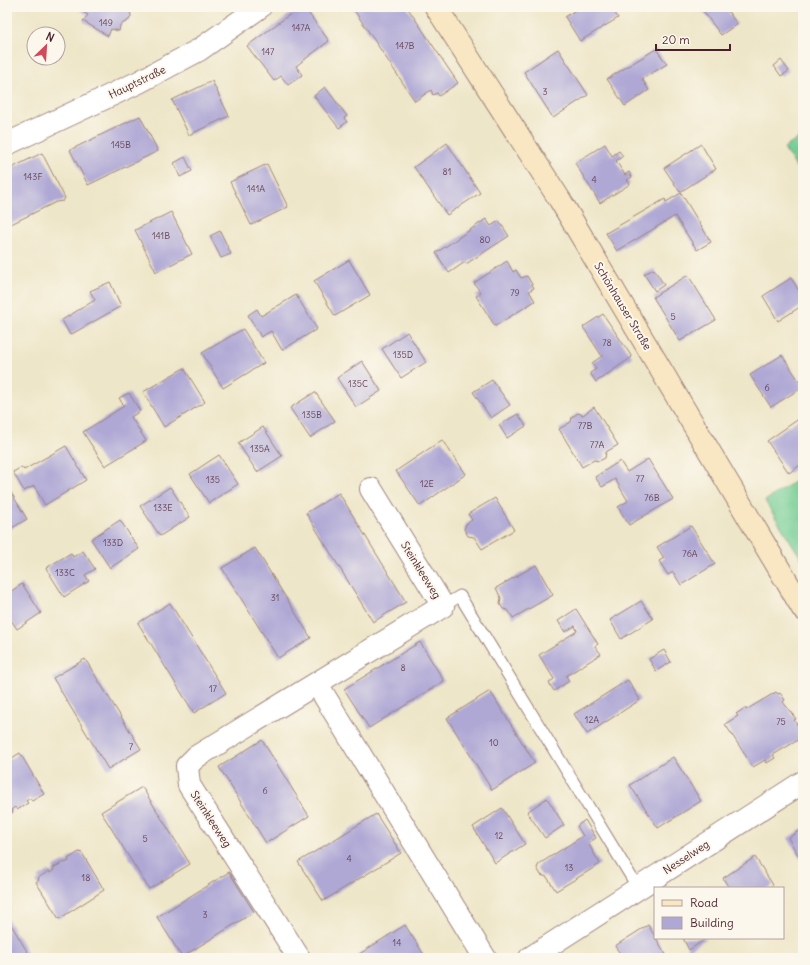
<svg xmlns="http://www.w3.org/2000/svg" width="810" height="965" font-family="Delius,sans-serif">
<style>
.garden{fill:#74ce94;stroke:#5f7660}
.building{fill:#afa8d5}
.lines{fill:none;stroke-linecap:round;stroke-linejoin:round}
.lane-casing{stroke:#9c827a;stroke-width:13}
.street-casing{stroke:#9c827a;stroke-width:24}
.secondary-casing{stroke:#9c827a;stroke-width:24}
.lane{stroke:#fff;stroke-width:11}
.street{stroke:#fff;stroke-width:22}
.secondary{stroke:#f9e7c3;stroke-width:22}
.labels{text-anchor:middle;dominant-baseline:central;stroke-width:4;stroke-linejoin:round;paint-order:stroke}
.number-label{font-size:9px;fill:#634156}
.street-label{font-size:11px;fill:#4a1f2b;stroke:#fbf7ec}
</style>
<rect width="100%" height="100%" fill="#fbf7ec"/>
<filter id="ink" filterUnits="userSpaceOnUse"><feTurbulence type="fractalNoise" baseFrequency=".025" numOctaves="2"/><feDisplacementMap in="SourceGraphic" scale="8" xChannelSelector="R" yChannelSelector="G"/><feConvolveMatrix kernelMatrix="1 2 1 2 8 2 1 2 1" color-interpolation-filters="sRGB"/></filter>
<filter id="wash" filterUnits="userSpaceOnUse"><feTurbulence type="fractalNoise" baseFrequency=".012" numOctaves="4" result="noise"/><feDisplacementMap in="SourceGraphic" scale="16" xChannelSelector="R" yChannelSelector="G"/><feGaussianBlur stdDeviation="0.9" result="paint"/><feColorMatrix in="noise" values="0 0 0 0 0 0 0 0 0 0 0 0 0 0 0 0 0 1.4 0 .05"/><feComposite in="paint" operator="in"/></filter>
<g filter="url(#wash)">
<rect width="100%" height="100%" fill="#eee6c8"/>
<path class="garden" d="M803,136V178L784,148Z
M803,476V561L765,501Z"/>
<g id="blocks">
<path class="building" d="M75,7H133L130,9L131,16L129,20L120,25L119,31L111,29L108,36L83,21L88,15Z
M300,7H304L329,41L296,66L302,75L288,85L281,76L274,81L247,46Z
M352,7H407L458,83L439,96L437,93L433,95L431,90L415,101Z
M580,7H611L618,18L580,41L565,17Z
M708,7H725L737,24L721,35L703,11Z
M558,49L588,95L553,118L524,72Z
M656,49L667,64L642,79L649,90L625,106L607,79Z
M781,60L789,71L781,76L774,66Z
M212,81L229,116L189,135L172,100Z
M325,87L347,116L344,118L347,122L339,128L314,96Z
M140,116L158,151L88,185L70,150Z
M447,143L480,193L447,215L414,167Z
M605,144L612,156L619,151L623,156L616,161L625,175L629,172L632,177L627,180L630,184L600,203L575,163Z
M701,144L716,169L680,192L664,168Z
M42,153L65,198L63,201L56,202L7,226V170Z
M185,157L192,171L180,177L174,163Z
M267,164L288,207L251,225L230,182Z
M681,193L711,242L697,250L675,216L617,251L606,233L665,199L666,202Z
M171,212L192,254L156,272L135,230Z
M486,219L491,226L499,221L509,236L466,264L465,262L449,273L436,253Z
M220,231L231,254L221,258L210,236Z
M349,260L370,295L335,316L314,281Z
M507,261L513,272L516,270L521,278L527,276L534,288L529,291L535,301L495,326L476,296L481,293L474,283Z
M654,269L664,285L655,291L644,274Z
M688,275L716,320L680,341L653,297Z
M791,278L803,297V305L778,321L763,296Z
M110,282L121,306L70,335L62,320L95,300L90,291Z
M296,295L317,329L282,350L271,331L261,337L248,315L257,309L261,316Z
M603,314L632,357L596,382L590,373L596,369L592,363L602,356L583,327Z
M243,329L264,363L223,388L202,353Z
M407,332L426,362L401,378L382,349Z
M782,355L803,387L771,407L750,375Z
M362,361L381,391L356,407L337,378Z
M184,368L205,402L164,427L143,392Z
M492,380L510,405L491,418L473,392Z
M315,392L335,421L310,438L290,408Z
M129,393L140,411L131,417L146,441L105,466L83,432L124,406L119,398Z
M594,407L618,445L606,452L605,458L599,461L594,460L582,467L559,429L571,422L572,417L578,413L583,415Z
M518,414L526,426L507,438L499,425Z
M803,416V463L789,473L767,441Z
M263,427L282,456L257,472L238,443Z
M442,440L466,474L420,506L396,471Z
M66,446L86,480L45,505L34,486L24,491L13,472L22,467L24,470Z
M219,455L238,484L209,503L190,474Z
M648,459L673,499L629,525L618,507L628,501L615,479L602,487L595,477L620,461L627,472Z
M7,486L27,519L7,531Z
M170,487L190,517L160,536L140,506Z
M339,493L406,602L373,622L306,513Z
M495,498L514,530L482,549L474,537L468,536L464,529L466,524L472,520L468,514Z
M120,520L139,549L110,568L91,539Z
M691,526L715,564L681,585L673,572L668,575L659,561L664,558L657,547Z
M255,548L311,638L278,658L222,568Z
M83,551L95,569L85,575L89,581L64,597L46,568L71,553L73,557Z
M536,565L553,595L513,618L508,610L503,609L500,604L501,598L496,588Z
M22,584L41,613L17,629L7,614V594Z
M641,601L653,619L621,639L610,620Z
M170,603L226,693L194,713L138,623Z
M576,609L598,644L595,646L601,654L566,676L569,681L554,691L549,683L554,679L539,655L577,631L575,626L565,632L558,621Z
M420,642L444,681L369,728L344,689Z
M664,650L671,662L656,671L649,659Z
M85,659L141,749L108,769L53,678Z
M628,680L640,700L587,734L574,714Z
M490,691L535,763L492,790L447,718Z
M776,692L778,694L780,693L785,700L783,702L796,719L794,720L798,726L800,725L803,729V737L773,755L775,758L767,763L765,760L753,767L725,724L738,716L736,714L745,708L746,710Z
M262,740L309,816L266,843L219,767Z
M20,753L44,794L32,801L30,798L26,801L28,803L17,810L15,807L11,810L13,812L7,816V761Z
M673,757L701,801L658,828L630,785Z
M142,787L190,864L149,889L101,812Z
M547,798L564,825L545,838L527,812Z
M502,808L525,844L495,863L473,827Z
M376,814L401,853L323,901L298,862Z
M585,820L596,838L588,843L600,864L556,891L547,877L541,875L537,868L539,864L583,836L577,826Z
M803,828V863L788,838Z
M79,852L82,853L104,890L59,919L36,882L39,880L38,878L49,871L50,873L54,870L53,868L64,862L65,863L69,861L68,859Z
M755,857L773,885L769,888H729L723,878Z
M229,872L254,912L182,957L157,917Z
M7,918L28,953L20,958H7Z
M405,925L426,958H353Z
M648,925L668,958H623L615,946Z
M683,938H707L689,950Z"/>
</g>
</g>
<g filter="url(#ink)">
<use href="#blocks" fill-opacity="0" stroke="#9c827a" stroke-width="1"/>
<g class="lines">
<defs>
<path id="lane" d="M443,606L460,596L638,888"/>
<path id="street" d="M7,144L139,82L199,50L260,7
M317,684L485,958
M299,958L189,785L187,766L196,757L443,606L371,489
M530,958L803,782"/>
<path id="secondary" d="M436,7L560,200L803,609"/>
</defs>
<use href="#lane" class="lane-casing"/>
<use href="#street" class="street-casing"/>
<use href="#secondary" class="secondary-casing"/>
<use href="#lane" class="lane"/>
<use href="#street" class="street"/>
<use href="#secondary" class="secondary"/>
</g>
</g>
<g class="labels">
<g class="number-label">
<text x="106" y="22">149</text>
<text x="301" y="27">147A</text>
<text x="405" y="45">147B</text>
<text x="268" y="51">147</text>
<text x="545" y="91">3</text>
<text x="121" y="144">145B</text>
<text x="447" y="171">81</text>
<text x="33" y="176">143F</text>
<text x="594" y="179">4</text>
<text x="256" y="188">141A</text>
<text x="161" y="235">141B</text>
<text x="485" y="239">80</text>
<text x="515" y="292">79</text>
<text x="673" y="316">5</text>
<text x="607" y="342">78</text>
<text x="403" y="354">135D</text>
<text x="358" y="383">135C</text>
<text x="767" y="387">6</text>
<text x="312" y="414">135B</text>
<text x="585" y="425">77B</text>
<text x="597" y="444">77A</text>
<text x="260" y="448">135A</text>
<text x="640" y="478">77</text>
<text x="213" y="479">135</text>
<text x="427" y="483">12E</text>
<text x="652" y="497">76B</text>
<text x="163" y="507">133E</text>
<text x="113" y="542">133D</text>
<text x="690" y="553">76A</text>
<text x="65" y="572">133C</text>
<text x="275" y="597">31</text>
<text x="403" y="667">8</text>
<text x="213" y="688">17</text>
<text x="592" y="719">12A</text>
<text x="781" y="721">75</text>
<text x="494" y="742">10</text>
<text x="131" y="746">7</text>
<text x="265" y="790">6</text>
<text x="499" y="835">12</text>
<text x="145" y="838">5</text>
<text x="349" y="858">4</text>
<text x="569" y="867">13</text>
<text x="86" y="877">18</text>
<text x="205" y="914">3</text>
<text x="397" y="942">14</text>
</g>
<g class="street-label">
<text transform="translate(137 82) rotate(-26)">Hauptstraße</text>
<text transform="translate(623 306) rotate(59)">Schönhauser Straße</text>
<text transform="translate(421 570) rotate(58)">Steinkleeweg</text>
<text transform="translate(211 819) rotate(57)">Steinkleeweg</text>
<text transform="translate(686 857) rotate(-33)">Nesselweg</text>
</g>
</g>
<rect width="810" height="965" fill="none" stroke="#fbf7ec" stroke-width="24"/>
<rect x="654" y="887" width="130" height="52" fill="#fbf7ec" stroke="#b4a19f"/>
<rect x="662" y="900" width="20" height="6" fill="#f9e7c3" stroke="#b4a19f"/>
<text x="690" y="907" font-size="12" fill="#4a1f2b">Road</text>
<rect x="662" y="917" width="20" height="12" fill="#afa8d5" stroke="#b4a19f"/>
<text x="690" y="927" font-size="12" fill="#4a1f2b">Building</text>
<g transform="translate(46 46) rotate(25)"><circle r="19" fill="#fbf7ec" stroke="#b4a19f"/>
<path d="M0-3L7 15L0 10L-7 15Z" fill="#d1495b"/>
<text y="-6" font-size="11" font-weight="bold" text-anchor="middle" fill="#4a1f2b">N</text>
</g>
<path d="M656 44v6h74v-6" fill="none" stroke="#4a1f2b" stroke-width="2"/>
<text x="662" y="44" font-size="12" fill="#4a1f2b" stroke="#fbf7ec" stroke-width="3" paint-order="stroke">20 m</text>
</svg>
